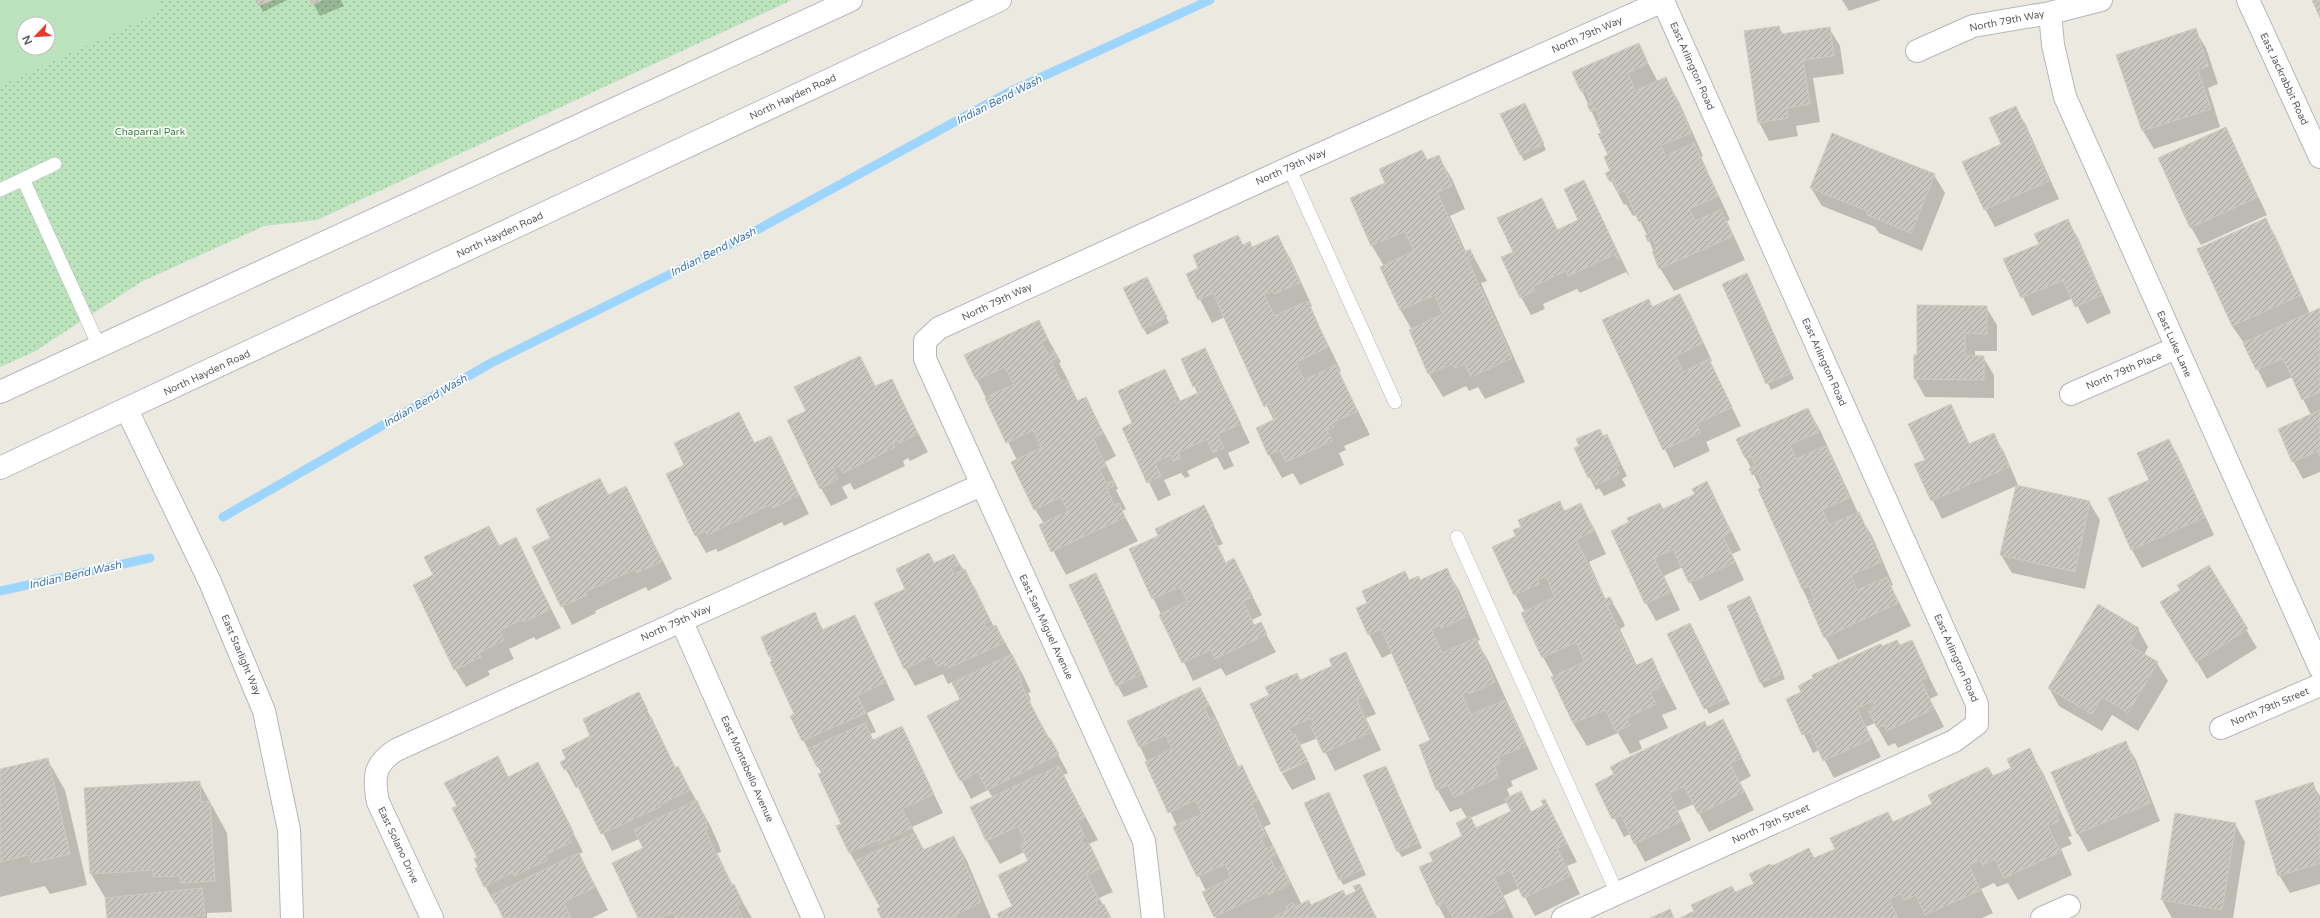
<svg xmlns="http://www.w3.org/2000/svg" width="2320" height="918" font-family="'Varela Round',sans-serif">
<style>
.park{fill:url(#park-dots);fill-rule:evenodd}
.pitch{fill:#bce4bc;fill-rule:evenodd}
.shadow{fill:#0003;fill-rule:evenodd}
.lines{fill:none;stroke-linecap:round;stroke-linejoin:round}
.stream{stroke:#9ed5ff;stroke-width:9}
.building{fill:url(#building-hatch);stroke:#d1cbbf}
.service-casing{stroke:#b3b7bb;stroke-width:14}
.minor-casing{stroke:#b3b7bb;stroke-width:24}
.tertiary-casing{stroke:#b3b7bb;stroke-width:24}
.secondary-casing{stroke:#b6babf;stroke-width:24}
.service{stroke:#fff;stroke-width:13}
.minor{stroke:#fff;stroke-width:22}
.tertiary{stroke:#fff;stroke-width:22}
.secondary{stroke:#fff;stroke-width:22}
.labels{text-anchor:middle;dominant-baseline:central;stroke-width:3.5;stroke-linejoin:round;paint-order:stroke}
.street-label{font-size:10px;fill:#595d62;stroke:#fff}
.park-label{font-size:10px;fill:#358539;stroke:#fff}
.water-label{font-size:11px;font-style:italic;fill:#3c75b0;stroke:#fff}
</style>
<defs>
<pattern id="park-dots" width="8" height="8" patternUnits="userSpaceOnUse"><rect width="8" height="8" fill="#bce4bc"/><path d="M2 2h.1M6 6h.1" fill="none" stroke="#9cbc9c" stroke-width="1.8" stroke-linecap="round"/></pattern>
<pattern id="building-hatch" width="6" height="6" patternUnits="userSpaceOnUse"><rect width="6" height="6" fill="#c9c6c0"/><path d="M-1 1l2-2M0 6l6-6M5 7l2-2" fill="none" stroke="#a6a49f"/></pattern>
</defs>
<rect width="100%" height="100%" fill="#eceae0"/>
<path class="park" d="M0,0H792L317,220L264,226L141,282L34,352L0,367ZM24,24H48V48H24Z"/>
<path class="pitch" d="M0,0H157L161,11L0,86ZM24,24H48V48H24Z"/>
<path class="shadow" d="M257,0H287L263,12Z
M311,0H341L344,6L320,16Z
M1842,0H1881L1849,11Z
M1779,27L1783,34L1829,28L1840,46L1844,74L1813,78L1820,122L1796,126L1798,136L1769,141L1759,122Z
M2195,30L2206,48L2218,84L2208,88L2220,127L2154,149L2143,131L2117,56Z
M1638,44L1658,82L1666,79L1679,102L1703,156L1701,157L1730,220L1727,221L1745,260L1674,291L1660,268L1647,235L1637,215L1633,216L1626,204L1624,205L1607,173L1612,171L1602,134L1582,91Z
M2015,107L2026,125L2059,199L1995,227L1985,209L2002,145Z
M1527,110L1546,150L1524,161L1502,114Z
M2225,128L2267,215L2201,245L2191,227Z
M1422,151L1428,161L1438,156L1452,179L1465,209L1450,216L1466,252L1470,250L1487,281L1481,283L1525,382L1485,399L1478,387L1469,391L1466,386L1443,397L1429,374L1410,330H1412L1400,309L1384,266L1372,246L1352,199L1386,183Z
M1934,175L1945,193L1922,251L1879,233L1875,227L1822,206L1811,188Z
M1584,181L1630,277L1626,272L1580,293L1577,289L1543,304L1545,309L1531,315L1521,297L1514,252L1542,199L1558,230L1579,220Z
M2265,219L2276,237L2310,314L2320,310V472L2303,479L2293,461L2311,415L2292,377L2267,388L2244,343L2232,326Z
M2067,220L2078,238L2111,313L2087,324L2073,298L2032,316L2005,260L2040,244Z
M1278,237L1291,260L1312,306L1310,307L1341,371L1339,372L1370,435L1344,446L1346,450L1339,453L1344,465L1300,485L1293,473L1282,478L1269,455L1257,428L1274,421L1225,317L1212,323L1187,274L1250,243L1253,248Z
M1747,274L1794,379L1771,390L1723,284Z
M1150,284L1169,323L1147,335L1124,289Z
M1679,295L1690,313L1712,361L1710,362L1741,426L1706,442L1710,451L1674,468L1604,321L1648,300L1653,308Z
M1986,307L1997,325V351H1975V357H1983L1994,375V398L1925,397L1915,379V356L1918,355Z
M1038,321L1061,362L1059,363L1069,382H1068L1078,401L1086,398L1116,456L1105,462L1118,489L1116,490L1126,509L1122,511L1138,541L1066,575L1040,526L1044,524L1035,509L1017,460L977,380Z
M1205,350L1250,443L1228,453L1234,466L1224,470L1217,457L1187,471L1190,476L1185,478L1181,473L1164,480L1171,495L1158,501L1123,429L1134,424L1164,370L1181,402L1198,394L1182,360Z
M859,357L876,387L891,380L928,452L910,461L908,458L903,461L905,466L854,490L850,483L842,487L848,498L831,506L821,488L807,411Z
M1950,406L1970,445L1993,434L2004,452L2018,485L2017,486L2089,502L2100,520L2085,589L2012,573L2001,555L2016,486L1942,519L1915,465L1926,460Z
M1808,409L1821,432L1858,513L1872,536L1893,585L1891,586L1911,626L1838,660L1825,637L1802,588L1761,489L1746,458Z
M739,413L755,444L771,437L809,514L784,526L782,522L718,552L716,549L706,553L696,535Z
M1607,435L1627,476L1622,479L1626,486L1604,496L1599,488L1596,490L1575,449Z
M2169,440L2179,458L2214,535L2142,568L2132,550L2150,480Z
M600,479L609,495L626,488L672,579L648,591L646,587L595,611L596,613L572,625L533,547L551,539Z
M1707,483L1741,550L1732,554L1744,580L1700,601L1683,567L1664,576L1680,610L1656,621L1646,603L1662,510L1696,494Z
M1559,502L1565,512L1581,505L1594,528L1606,554L1589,562L1606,600L1610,598L1623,621L1625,626L1620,629L1637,666L1651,659L1677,709L1662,715L1668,728L1639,741L1642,749L1630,754L1618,733L1587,746L1573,723L1554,677L1543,657L1525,612L1515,594L1517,537L1523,527Z
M1204,506L1223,544L1218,546L1226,563L1234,560L1262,615L1252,620L1255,626L1260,623L1276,652L1226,676L1221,668L1193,681L1130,550L1159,536Z
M489,527L500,546L515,539L561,628L536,640L534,637L509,649L514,659L488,671L490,675L466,687L455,669L435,576Z
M954,555L975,588L994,627L996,626L1022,673L1031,692L1028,693L1031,700L1029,701L1068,773L1063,775L1098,840L1089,844L1113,892L1099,898L1111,918H1000L1014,907L1029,862L1024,852L1000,864L987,841L993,798L988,790L971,799L928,716L961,700L952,682L948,684L943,674L915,686L905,668L906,589L934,564Z
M2209,567L2257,648L2207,679L2162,602L2181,590Z
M1446,569L1460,592L1480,640L1477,641L1489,662L1538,769L1511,781L1513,786L1507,789L1510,797L1520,792L1532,813L1545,806V800L1577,862L1567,866L1580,894L1535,916L1520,888L1503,896L1514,918H1445L1438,905L1464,837L1467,818L1461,808L1450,812L1437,789L1431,741L1392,653L1382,658L1369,634L1368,603L1409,581H1420ZM1508,802L1513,812L1476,829L1470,818Z
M1102,587L1148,687L1124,697L1117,685Z
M1750,598L1785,679L1764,688L1761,683Z
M814,614L824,631L855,617L895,700L867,713L876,732L870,734L874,741L902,728L943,813L912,827L917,837L925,851L954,837L967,861L991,918H882V908L850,853L843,824L822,774L803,740L795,714L770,657Z
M2138,629L2148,647L2144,655L2157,663L2168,681L2138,731L2112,715L2102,731L2059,706L2049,688Z
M1693,630L1730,704L1709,714L1669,635Z
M1911,641L1938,695L1930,699L1944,727L1898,748L1895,743L1888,746L1875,723L1866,727L1881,757L1834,778L1819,750L1813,753L1787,700L1882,648L1900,646Z
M1346,653L1376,714L1366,718L1381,750L1335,771L1318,738L1300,745L1308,760L1282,772L1251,704L1333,666Z
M1200,688L1213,711L1239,768L1241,767L1254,790L1271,824L1264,827L1302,905L1311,906L1346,897L1357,892L1359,885L1377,918H1216L1203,892L1206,891L1175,827L1177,826L1128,721Z
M639,694L676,768H678L710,825L719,845L721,852L717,853L733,886L752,918H639L645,849L639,839L612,851L579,786L576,788L562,762L568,759Z
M1723,721L1751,776L1740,782L1754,810L1709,832L1694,804L1678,811L1691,840L1645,862L1630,834L1624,837L1597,784Z
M2125,742L2136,760L2160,821L2088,852L2078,834L2052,773Z
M2029,750L2043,773L2072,836L2068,837L2072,844L2061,849L2072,875L2018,900L2008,883L1997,887L1994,883L1981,889L1993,913L1982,918H1682L1755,884L1751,874L1809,850L1814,859L2013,768Z
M498,758L509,778L538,764L583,852L579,854L608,910L592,918H505L497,903L495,904L485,886L478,858L459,807Z
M47,759L65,790L87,885L50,894L45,886L0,897V770Z
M1308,761L1316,779L1292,790L1282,773Z
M1388,773L1422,848L1402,857L1398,851Z
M199,782L227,833L232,912L207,913V918H108L107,901L91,874Z
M2312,783L2320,796V884L2290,893L2279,875Z
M1332,799L1366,875L1343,885L1340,879Z
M2235,824L2245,842L2233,918H2172L2162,900Z"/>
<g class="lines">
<path class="stream" d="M223,517L491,363L735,242L1013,90L1210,0
M0,591L150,558"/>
</g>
<path class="building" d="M255,0H272L258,6Z
M310,0H322L312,5Z
M2312,0H2320V18Z
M1779,26L1781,34L1830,27L1834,56L1803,60L1810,104L1787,108L1788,118L1758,123L1744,31Z
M2196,28L2208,66L2198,70L2211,109L2142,131L2116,55Z
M1639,43L1648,63L1628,73L1635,91L1666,77L1691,133L1661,145L1665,156L1694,143L1718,196L1689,209L1695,221L1721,210L1733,236L1659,269L1652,251L1657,249L1653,239L1648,242L1645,235L1650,233L1644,220L1639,222L1625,191L1619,193L1613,180L1610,182L1605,173L1610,171L1604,157L1608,155L1598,134L1601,133L1596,122L1600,120L1596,109L1591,112L1587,105L1591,103L1586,90L1581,92L1572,72Z
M1525,103L1544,144L1520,155L1500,114Z
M2016,106L2049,181L1984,210L1962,162L2001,144L1989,118Z
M2226,127L2258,197L2190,228L2158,158Z
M1832,133L1935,174L1911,233L1867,215L1868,211L1810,188Z
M1422,150L1427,160L1439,155L1452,186L1437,192L1464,252L1470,249L1474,257L1468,260L1512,358L1471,377L1465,364L1455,368L1452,364L1428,374L1409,330L1443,314L1435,295L1400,310L1380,267L1414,251L1405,231L1371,246L1350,198L1385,183L1379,169Z
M1584,180L1621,259L1618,260L1615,254L1568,276L1566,271L1533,286L1535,291L1520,298L1501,257L1513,252L1497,218L1542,198L1557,230L1578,220L1564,189Z
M2266,218L2301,295L2232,326L2197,249Z
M2068,219L2102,295L2075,307L2063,280L2021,298L2003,259L2039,244L2034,234Z
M1238,235L1243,245L1250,241L1252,247L1278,235L1300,283L1274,294L1272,291L1264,294L1274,316L1308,301L1328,347L1296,362L1304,380L1336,365L1357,411L1332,423L1334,427L1327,430L1332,441L1286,462L1280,450L1268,455L1256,428L1275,419L1269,404L1264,407L1213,293L1198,300L1186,274L1198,268L1193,255Z
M1747,273L1791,373L1766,384L1722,284Z
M1147,277L1167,317L1143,329L1123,288Z
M1680,294L1703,343L1675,356L1683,372L1709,359L1732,407L1696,424L1700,433L1663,450L1602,320L1649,299L1652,307Z
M1917,305L1987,306V334L1965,333V355L1984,356V380L1914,379V355H1917Z
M2320,308V392L2302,400L2283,358L2256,370L2243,343Z
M1039,320L1048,339L1041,342L1048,354L1053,351L1057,358L1051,361L1061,382L1067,379L1077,401L1086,397L1103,433L1093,438L1106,466L1099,469L1106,483L1112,481L1114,486L1107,489L1114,505L1119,503L1125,517L1051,552L1039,525L1068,511L1061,497L1034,510L1011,462L1041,448L1033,430L1006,443L985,398L1014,384L1005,367L976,380L964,355Z
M1205,348L1241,424L1218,434L1224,448L1213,453L1207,439L1178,452L1180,458L1173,461L1171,455L1155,462L1161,476L1147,483L1122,428L1132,423L1118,391L1165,369L1177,395L1174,397L1176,403L1200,392L1197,386L1193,387L1181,359Z
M860,356L875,386L892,379L918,434L899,443L897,440L893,443L895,447L843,473L839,466L833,469L838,479L820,489L787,420L806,411L794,387Z
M1951,404L1969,444L1994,433L2009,467L1931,501L1914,464L1925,460L1908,424Z
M1808,408L1819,432L1790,444L1796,459L1826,446L1849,498L1822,509L1829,525L1859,512L1881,562L1851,575L1857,590L1887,577L1898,603L1824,638L1808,601L1814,598L1809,586L1802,589L1758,489L1764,486L1758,473L1752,475L1749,469L1755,466L1751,456L1745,458L1736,439Z
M2320,410V456L2318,451L2292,462L2278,429Z
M739,412L754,443L771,436L799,495L773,508L771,504L707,535L705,531L695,536L666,474L684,465L674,443Z
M1600,429L1603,436L1607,434L1621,464L1616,466L1619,474L1596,485L1592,476L1588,478L1574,448L1579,446L1576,439Z
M2169,439L2205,517L2131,550L2108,498L2149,480L2137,453Z
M600,478L608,495L626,486L662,561L637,573L635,569L585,592L587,595L561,607L532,547L550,538L536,509Z
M1707,481L1731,532L1723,536L1735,562L1689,583L1673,549L1654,558L1670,592L1645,604L1611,531L1629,522L1627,518L1660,503L1663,509L1695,494L1692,489Z
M2016,485L2090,501L2075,572L2000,555Z
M1560,501L1564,511L1581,503L1594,531L1576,539L1605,599L1610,597L1613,603L1607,605L1635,666L1652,658L1664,685L1650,692L1656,704L1626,718L1630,725L1616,732L1606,710L1573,723L1551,677L1585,662L1576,642L1542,658L1521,613L1555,597L1546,576L1537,580L1539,584L1514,595L1492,547L1516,536L1513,530L1521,527L1518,520Z
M1204,505L1214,525L1209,528L1225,563L1234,558L1253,597L1243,601L1254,625L1261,622L1267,634L1215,659L1211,650L1182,663L1159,615L1187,601L1180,587L1152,599L1129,549L1158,536L1155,529Z
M489,526L499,546L516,537L551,609L524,622L523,619L500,630L504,640L479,653L481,657L454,670L413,585L433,575L424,557Z
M929,553L934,563L954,554L959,564L951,568L954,574L965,569L990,621L984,624L987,629L996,625L1004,643L946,669L944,663L937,666L932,656L904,669L874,603L905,589L896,569Z
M2209,565L2248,629L2196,662L2160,602L2180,590L2177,585Z
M1447,568L1468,616L1441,628L1440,625L1431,629L1442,653L1476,638L1495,682L1469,694L1468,691L1462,694L1471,715L1505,700L1526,746L1498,757L1501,763L1494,766L1499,777L1454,797L1448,785L1436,790L1419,745L1430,740L1381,629L1368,635L1356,608L1367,603L1362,591L1405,571L1409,580L1419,576L1420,580Z
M1096,573L1142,674L1116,686L1069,585Z
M1750,596L1783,673L1760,683L1727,606Z
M2098,604L2139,628L2129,645L2158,662L2128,713L2102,697L2092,714L2048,688Z
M815,612L822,630L855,615L886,682L857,695L866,713L802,741L790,716L794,714L770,662L774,660L772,656L769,657L761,637Z
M1690,623L1727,698L1704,709L1667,634Z
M1897,640L1900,645L1912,640L1929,677L1921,680L1934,709L1887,731L1884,725L1877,728L1868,710L1875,706L1873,701L1857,708L1871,739L1823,761L1810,732L1802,735L1786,699L1801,692L1798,686L1813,678L1812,675L1880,644L1883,646Z
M1346,652L1366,696L1357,700L1371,732L1323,753L1311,726L1314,724L1311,718L1289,728L1292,735L1295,734L1307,761L1281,772L1250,704L1269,695L1265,687L1297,673L1300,680L1332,666L1329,659Z
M1012,654L1021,673L1019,674L1022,681L1020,682L1048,739L1050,738L1059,754L987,790L978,772L960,781L927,716L960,699L952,683Z
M1200,687L1209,705L1204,707L1210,720L1214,718L1237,767L1242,765L1258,800L1251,803L1266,836L1261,838L1266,849L1273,846L1277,854L1270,857L1275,869L1282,866L1290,884L1268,895L1267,892L1214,917L1202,892L1231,878L1225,864L1197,877L1173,827L1202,814L1195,800L1168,813L1145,762L1172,749L1166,735L1139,747L1127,721Z
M639,692L648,711L644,713L647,719L651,717L675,768L678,766L690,790L659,805L660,807L601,834L569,768L564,770L560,762L566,759L562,750L590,736L583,719Z
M1723,719L1742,758L1730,763L1744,792L1698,814L1684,786L1669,793L1682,821L1634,844L1621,815L1612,819L1595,784L1614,774L1610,767L1623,760L1705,721L1707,727Z
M865,723L873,740L902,726L934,794L902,809L912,828L879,844L877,840L849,853L836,826L841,824L818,774L823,772L820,766L817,767L808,749Z
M2126,741L2150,803L2077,834L2051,772Z
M2030,748L2059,813L2056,814L2059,821L2048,826L2060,852L2004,878L1995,859L1983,865L1980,860L1969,865L1980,890L1925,915L1916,895L1904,900L1901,894L1889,899L1898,918H1680L1694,911L1691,905L1732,886L1735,892L1754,884L1749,874L1770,864L1772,866L1809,848L1814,858L1835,849L1830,838L1888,812L1893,822L1932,804L1928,795L1988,767L1993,776L2011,768L2007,759Z
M498,756L508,777L538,762L574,833L568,837L571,842L545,855L547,860L514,876L513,872L484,887L475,868L478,867L474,859L477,857L452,808L457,806L444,783Z
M48,758L70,854L31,863L29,855L0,862V769Z
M1059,766L1085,817L1077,821L1085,837L1081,839L1084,845L1089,843L1101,868L1087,875L1099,900L1096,901L1099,907L1104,904L1111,918H999L997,914L1012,906L998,875L1028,861L1020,844L1025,842L1018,826L986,841L970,807Z
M1386,766L1419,842L1397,852L1363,775Z
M200,781L201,802L210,801L215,881L180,883V876L153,877V870L90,874L84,788Z
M2313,782L2320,805V863L2278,876L2255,801Z
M1521,791L1531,812L1544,805L1541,801L1545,799L1567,843L1557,848L1570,876L1523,898L1510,870L1494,877L1508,906L1483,918H1453L1445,902L1437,906L1419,867L1433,861L1429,853L1462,836L1456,823L1470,816L1476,828L1511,811L1505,799Z
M1329,792L1363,869L1339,880L1304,803Z
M697,800L706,821L708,829L705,830L731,885L734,884L743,903L737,906L743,918H675L673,912L661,918H638L612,863L643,848L634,830Z
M2175,813L2236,823L2222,910L2161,900Z
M915,833L923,850L954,836L981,902L955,915L956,918H881L877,909L880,907L855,861Z
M579,853L595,887L564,902L571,918H503L492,895Z
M1360,884L1376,918L1273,917L1288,910L1286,906L1293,903L1295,907L1309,900L1311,905L1343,890L1346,896L1356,891L1353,886Z
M202,888L205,916L180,918H107L105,898Z
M1670,909L1674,918H1650Z"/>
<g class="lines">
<defs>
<path id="service" d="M1289,168L1395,402
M23,179L99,346
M0,190L55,164
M1457,537L1617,893"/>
<path id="minor" d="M2050,13L2053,45L2065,97L2320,668
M1917,51L1973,26L2050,13L2101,0
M2071,394L2176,348
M127,410L210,582L264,711L289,830L292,918
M681,620L813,918
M2221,728L2320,685
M432,918L378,802C373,777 374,764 396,750L981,485
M1153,918L1144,841L925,359V341L939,328L1289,168L1663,1L1977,704V724L1954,741L1563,918
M2042,918L2069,906"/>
<path id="tertiary" d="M2248,0L2320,157"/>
<path id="secondary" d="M0,392L851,0
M0,468L1000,0"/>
</defs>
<use href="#service" class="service-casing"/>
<use href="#minor" class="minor-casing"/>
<use href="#tertiary" class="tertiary-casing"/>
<use href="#secondary" class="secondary-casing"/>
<use href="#service" class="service"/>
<use href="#minor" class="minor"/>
<use href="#tertiary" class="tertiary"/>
<use href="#secondary" class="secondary"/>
</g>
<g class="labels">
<g class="street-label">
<text transform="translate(2007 21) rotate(-11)">North 79th Way</text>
<text transform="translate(1587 35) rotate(-24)">North 79th Way</text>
<text transform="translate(1692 66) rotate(66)">East Arlington Road</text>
<text transform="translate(2284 79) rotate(65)">East Jackrabbit Road</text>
<text transform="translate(793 97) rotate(-25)">North Hayden Road</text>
<text transform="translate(1291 167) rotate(-24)">North 79th Way</text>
<text transform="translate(500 235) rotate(-25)">North Hayden Road</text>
<text transform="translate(997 302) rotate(-25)">North 79th Way</text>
<text transform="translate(2174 344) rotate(66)">East Luke Lane</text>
<text transform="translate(1824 362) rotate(66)">East Arlington Road</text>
<text transform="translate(2124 371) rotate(-23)">North 79th Place</text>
<text transform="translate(207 373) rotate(-25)">North Hayden Road</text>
<text transform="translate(676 623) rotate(-24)">North 79th Way</text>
<text transform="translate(1046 627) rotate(65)">East San Miguel Avenue</text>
<text transform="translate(241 655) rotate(67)">East Starlight Way</text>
<text transform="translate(1956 658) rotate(66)">East Arlington Road</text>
<text transform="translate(2270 707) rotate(-23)">North 79th Street</text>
<text transform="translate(747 769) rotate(66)">East Montebello Avenue</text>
<text transform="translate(1771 824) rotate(-24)">North 79th Street</text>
<text transform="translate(398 845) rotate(65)">East Solano Drive</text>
</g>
<g class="park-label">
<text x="150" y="132">Chaparral Park</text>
</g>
<g class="water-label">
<text transform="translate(999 100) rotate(-27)">Indian Bend Wash</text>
<text transform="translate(713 252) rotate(-27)">Indian Bend Wash</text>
<text transform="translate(425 401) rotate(-30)">Indian Bend Wash</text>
<text transform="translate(75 575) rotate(-13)">Indian Bend Wash</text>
</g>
</g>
<g transform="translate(36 36) rotate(245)"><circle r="19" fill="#ffffff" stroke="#bdbec0"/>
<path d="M0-3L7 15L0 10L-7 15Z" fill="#e8392a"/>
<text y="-6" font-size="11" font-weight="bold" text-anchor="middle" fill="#595d62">N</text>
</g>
</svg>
